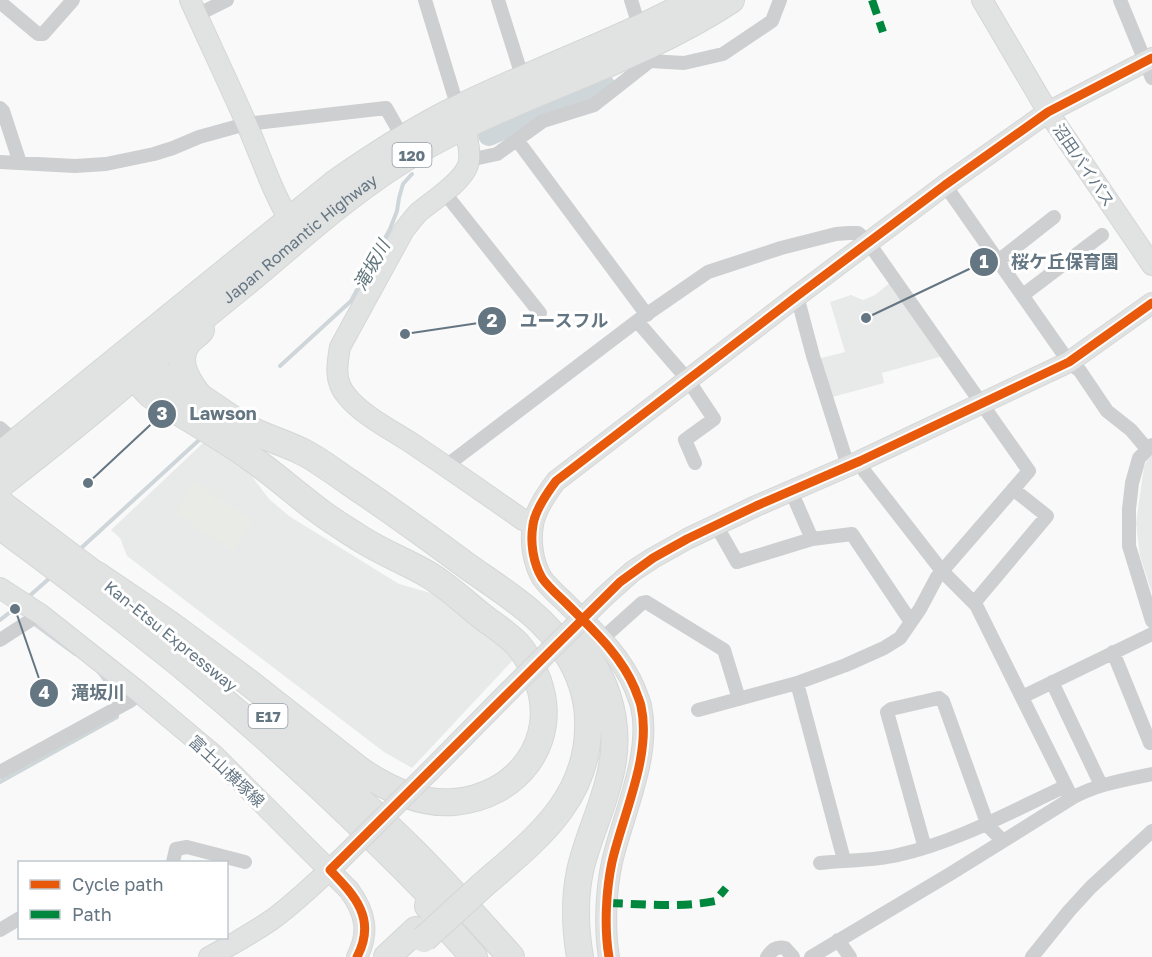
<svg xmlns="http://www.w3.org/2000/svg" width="1152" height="957" font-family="'Golos Text','Noto Sans JP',sans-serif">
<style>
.built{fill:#e8e9e9}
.green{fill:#e8ebe6}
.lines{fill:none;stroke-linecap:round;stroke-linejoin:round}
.stream{stroke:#ced6d9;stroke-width:4}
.river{stroke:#ced6d9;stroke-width:22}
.secondary-casing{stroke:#d5d6d7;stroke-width:22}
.highway-casing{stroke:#d5d6d6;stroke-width:28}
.street{stroke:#cecfd0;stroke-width:14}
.secondary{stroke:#e1e2e2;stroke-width:20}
.highway{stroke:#e1e2e2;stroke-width:26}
.secondary-bridge-casing{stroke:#d5d6d7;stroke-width:22;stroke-linecap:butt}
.highway-bridge-casing{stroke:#d5d6d6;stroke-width:28;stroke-linecap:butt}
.secondary-bridge{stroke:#e1e2e2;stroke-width:20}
.highway-bridge{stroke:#e1e2e2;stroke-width:26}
.quiet{stroke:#00873e;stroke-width:8;stroke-dasharray:15 8;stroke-linecap:butt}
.cycleway-casing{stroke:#fff;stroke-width:13}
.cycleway{stroke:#e8590c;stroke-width:9}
.labels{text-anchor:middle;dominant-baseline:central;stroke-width:6;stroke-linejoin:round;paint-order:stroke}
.shield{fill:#fff;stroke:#939fa8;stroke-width:1.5}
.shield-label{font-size:15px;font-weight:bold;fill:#657683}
.street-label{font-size:16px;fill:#657683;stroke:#fff}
.water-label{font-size:18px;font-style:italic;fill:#60757c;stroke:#fff}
.leader{fill:none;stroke:#657683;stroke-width:2}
.callout-dot{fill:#657683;stroke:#fff;stroke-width:2}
.mark-label{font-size:18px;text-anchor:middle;font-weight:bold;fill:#fff}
.callout-label{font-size:18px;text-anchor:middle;font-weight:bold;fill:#657683;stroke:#fff;stroke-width:6;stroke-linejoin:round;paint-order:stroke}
</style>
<rect width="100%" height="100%" fill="#f9f9f9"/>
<path class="built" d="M891,282L943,356L882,373L884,383L829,398L817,359L845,352L830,302L851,295L863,300L875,295Z
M203,443L247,470L269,499L289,516L399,584L434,594L445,600L515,658L412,768L384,752L127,556L120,538L111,530Z
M1152,455V593L1140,556L1136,523L1144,467L1147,460Z"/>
<path class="green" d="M194,482L253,520L233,551L174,513Z"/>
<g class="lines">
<path class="stream" d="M280,366L351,301L390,229L397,211L399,198L403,184L412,174
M79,550L198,441
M26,599L52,576
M0,620L18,606
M33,623L75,654
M98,671C106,681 114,691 116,704
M0,782L117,717V711"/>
<path class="river" d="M489,135L604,85"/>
<defs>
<path id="secondary" d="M190,0C209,42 229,84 248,127C263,162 275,200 297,232
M982,0L1048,112L1152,265
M460,114C464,129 471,145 469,160C468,179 433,200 419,212C413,218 409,224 404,230L340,347C337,364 334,381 346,395C360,414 393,431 413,444C450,469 486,494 523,520L533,523
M0,588L40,614L140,693L214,755L349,890C365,912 370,932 357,957
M605,596L633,571L653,558L687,539L756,506L860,461L1069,362L1152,303
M430,771L509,691
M209,957C230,946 252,933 273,919C296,902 318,881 339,861
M609,957C604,928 606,890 612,862C623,814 652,755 641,706C640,701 637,695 635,689C621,655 593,630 567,604C559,596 549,588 542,578C533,563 530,542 533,525C535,510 547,493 556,481L797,296L945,185L1048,112L1152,58"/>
<g id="highway">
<path d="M133,359C155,372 178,383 200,397C217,408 235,422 253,431C270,439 287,444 303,452C319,460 334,472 349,482C389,509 428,537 467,566C502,591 542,614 566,652C579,671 588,697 588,720C591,798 536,839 483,885"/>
<path d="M198,395C186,379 173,358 190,340C193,337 198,334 201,330"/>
<path d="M0,455L334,184C374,156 415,129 459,108C537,70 620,41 696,0"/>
<path id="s1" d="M0,485C45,450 90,414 134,376C145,367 156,356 168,346C197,322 226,299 255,275C300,237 345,197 394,165C499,97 626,69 731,0"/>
<path d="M0,503L110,586"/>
<path d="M0,526C61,571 121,616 180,664C272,740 360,822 443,908"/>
<path d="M97,575L168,623L248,682L361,771C388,789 420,805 454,802C516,797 560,742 538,681C533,668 527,655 518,645C508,634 495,626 483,617C465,603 449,587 429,575C407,562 383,553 361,539C347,530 332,521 319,511C296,494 275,475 251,458C220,436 184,416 151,395C138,383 132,370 125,354"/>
<path d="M570,637C605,670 621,719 612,766C606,802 588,835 580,871C574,900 575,928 580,957"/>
<path d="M283,730C325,768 367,806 408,846C444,881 477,919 511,957"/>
<path d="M428,906L474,957"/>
<path d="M387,957L416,930"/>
</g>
</defs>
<use href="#secondary" class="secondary-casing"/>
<use href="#highway" class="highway-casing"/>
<path class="street" d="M425,0L458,108
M498,0L523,79
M631,0L650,61L684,63L723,54L772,21L780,0
M1120,0L1152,78
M0,2L38,34H43L73,0
M197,15L227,0
M0,108L3,111L20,163
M517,140L647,315
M469,160L497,154L543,121L594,105L650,61
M0,162L75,166L106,164L154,154L173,148L199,137L246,124L386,108L403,138
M945,185L1069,362L1080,371L1107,411L1131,430L1147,449
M444,192L540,313
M998,261L1054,217
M1023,295L1102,235
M797,296L813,356L848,466
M637,321L688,380L714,419L685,440L695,463
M0,428L16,442
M1152,445L1139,458L1132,483L1129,509V546L1152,621
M860,461L865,472L942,571L976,605L1072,798
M446,466L637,321L708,272L781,248L836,234L849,233H858L868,242L1029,471L937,577L920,609L900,638L884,648L846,665L797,683L698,710
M791,491L812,539
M716,525L737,562L812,539L852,534L911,622
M974,603L1047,516L1013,489
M602,639L642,603L646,602L724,650L739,699
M0,640L40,614
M1113,652L1150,743
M1052,682L1101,785
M797,683L844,860
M1022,697L1152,634
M0,772L130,701L140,693
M927,847L923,841L887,712L891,709L939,698L943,701L987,823L991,829L1002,840
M173,862L176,849L187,847L245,862
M820,863C846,860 873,861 898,855C957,842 1012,811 1066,786
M0,930L20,918
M838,940L850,957
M767,957C772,950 776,946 785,948L793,957
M811,957L950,874L1072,798C1097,784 1124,780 1152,774
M1032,957L1069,911L1091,887L1152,831"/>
<use href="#secondary" class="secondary"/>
<use href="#highway" class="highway"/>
<defs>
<path id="secondary-bridge" d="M509,691L605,596
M339,861L430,771"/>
<path id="highway-bridge" d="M424,939L483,885"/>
</defs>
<use href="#secondary-bridge" class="secondary-bridge-casing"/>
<use href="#highway-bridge" class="highway-bridge-casing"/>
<use href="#secondary-bridge" class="secondary-bridge"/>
<use href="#highway-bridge" class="highway-bridge"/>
<path class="quiet" d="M872,0L883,32
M608,903C643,904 680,908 715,901L726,888"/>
<defs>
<path id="cycleway" d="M357,957C377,919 355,896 330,870L620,582L653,558L687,539L756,506L860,461L1069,362L1152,303
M609,957C604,928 606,890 612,862C623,814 652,755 641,706C640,701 637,695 635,689C621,655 593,630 567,604C559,596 549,588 542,578C533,563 530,542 533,525C535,510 547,493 556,481L797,296L945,185L1048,112L1152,58"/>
</defs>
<use href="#cycleway" class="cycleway-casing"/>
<use href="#cycleway" class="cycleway"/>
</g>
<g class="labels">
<g class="shield">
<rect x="392.5" y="143" width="39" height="24" rx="4.5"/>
<rect x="248.5" y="704" width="39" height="24" rx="4.5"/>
</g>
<g class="shield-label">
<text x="412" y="155">120</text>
<text x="268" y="716">E17</text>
</g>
<g class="street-label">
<text transform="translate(1084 165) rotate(56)">沼田バイパス</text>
<text stroke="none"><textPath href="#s1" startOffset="388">Japan Romantic Highway</textPath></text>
<text transform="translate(171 636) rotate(39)">Kan-Etsu Expressway</text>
<text transform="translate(227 771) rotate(43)">富士山横塚線</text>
</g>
<g class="water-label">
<text transform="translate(371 265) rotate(-61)">滝坂川</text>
</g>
</g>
<path class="leader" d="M866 318L984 262M405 334L492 321M88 483L162 414M15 609L44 693"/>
<g class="callout-dot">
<circle cx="866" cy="318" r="6"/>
<circle cx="405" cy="334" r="6"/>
<circle cx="88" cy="483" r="6"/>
<circle cx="15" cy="609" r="6"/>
<circle cx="984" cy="262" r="15"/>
<circle cx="492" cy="321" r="15"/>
<circle cx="162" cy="414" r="15"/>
<circle cx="44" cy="693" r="15"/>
</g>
<g class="mark-label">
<text x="984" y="268">1</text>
<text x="492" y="327">2</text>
<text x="162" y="420">3</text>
<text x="44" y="699">4</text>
</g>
<g class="callout-label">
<text x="1065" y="268">桜ケ丘保育園</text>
<text x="564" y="327">ユースフル</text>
<text x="223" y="420">Lawson</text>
<text x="98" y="699">滝坂川</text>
</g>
<rect x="18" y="861" width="210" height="78" fill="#ffffff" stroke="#c1c8cd" stroke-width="1.5"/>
<rect x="30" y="880" width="30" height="9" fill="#e8590c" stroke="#c1c8cd" stroke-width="1.5"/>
<text x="72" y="891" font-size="18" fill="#657683">Cycle path</text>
<rect x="30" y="910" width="30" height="9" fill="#00873e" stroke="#c1c8cd" stroke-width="1.5"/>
<text x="72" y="921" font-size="18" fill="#657683">Path</text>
</svg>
